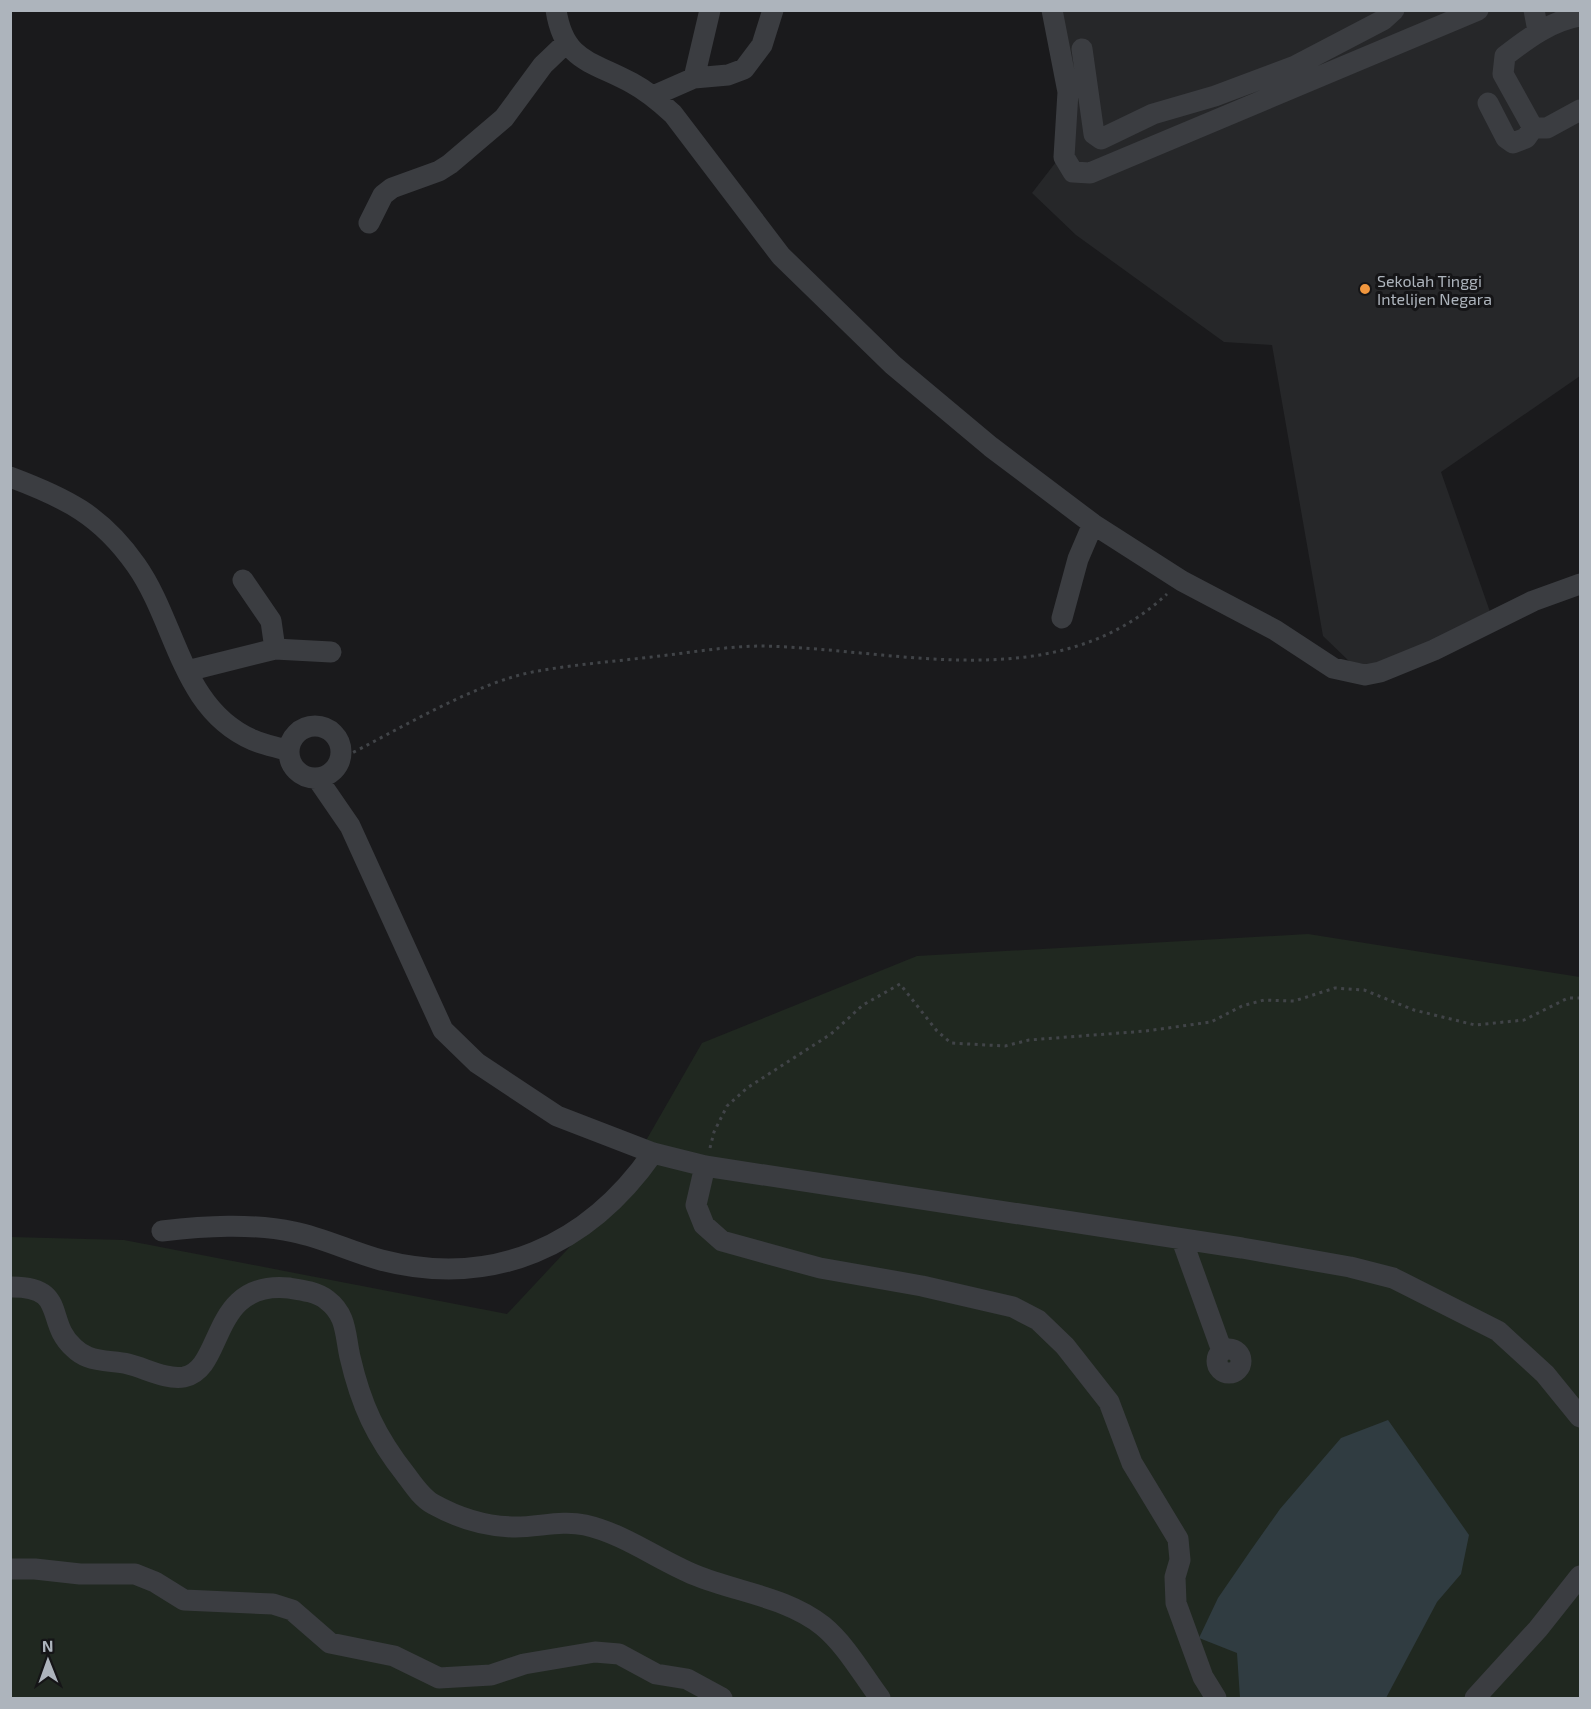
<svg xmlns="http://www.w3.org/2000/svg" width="1591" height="1709" font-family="'Exo 2',sans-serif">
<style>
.built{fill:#262729}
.green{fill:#202820}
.water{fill:#303c41}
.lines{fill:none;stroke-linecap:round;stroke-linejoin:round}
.path{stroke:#414448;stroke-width:3;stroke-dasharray:3 4.5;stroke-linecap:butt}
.minor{stroke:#3b3d41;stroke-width:21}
.poi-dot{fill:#f1973e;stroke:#151517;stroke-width:2}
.labels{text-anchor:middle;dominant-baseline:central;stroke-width:6;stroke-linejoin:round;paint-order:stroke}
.poi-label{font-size:16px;fill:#adb4bc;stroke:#151517;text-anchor:start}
</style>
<rect width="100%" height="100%" fill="#1a1a1c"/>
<path class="built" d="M1058,11H1580V376L1441,472L1495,626L1388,668L1350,662L1323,636L1272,345L1224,342L1076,235L1032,193L1073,140Z"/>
<path class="green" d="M1308,934L1580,977V1698H11V1237L124,1240L507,1314L609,1205L702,1043L917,956Z"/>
<path class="water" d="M1388,1420L1469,1535L1461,1574L1437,1602L1386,1698H1240L1237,1653L1199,1638L1218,1598L1251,1550L1280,1509L1341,1438Z"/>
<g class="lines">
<path class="path" d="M340,759C397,731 477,681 538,671C578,664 619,661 660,656C694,652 729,646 763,646C900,649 1055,698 1167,594
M710,1148L714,1132L727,1106L747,1088L831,1034L863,1005L900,984L937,1031L951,1043L1005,1046L1029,1040L1146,1031L1211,1022L1242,1006L1264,1000L1294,1001L1335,988L1364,990L1414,1010L1475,1025L1524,1020L1568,998H1580"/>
<path class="minor" d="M556,10C564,62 592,61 632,83C647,91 660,102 673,114L781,256L893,365L991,447L1093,524L1182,581L1275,630L1333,668L1365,675L1380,672L1434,650L1533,601L1580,584
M1052,10L1068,92L1064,157L1073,172L1090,173L1478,10
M1534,10L1538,31
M1580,16C1551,21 1528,38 1505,56L1503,74L1533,128H1547L1580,110
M1082,49L1094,134L1101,139L1153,114L1215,96L1295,66L1383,20L1394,10
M694,78L710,10
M653,96L694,78L728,75L744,69L762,45L773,10
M1488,103L1506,138L1513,143L1526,138L1533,128
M369,223L383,195L392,188L439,171L450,164L504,118L543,65L566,43
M10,477C66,498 101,515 136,565C177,623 181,709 253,740C264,745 277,747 289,751
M1062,618L1078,559L1093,524
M275,649L331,652
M187,671L275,649L271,621L243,580
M289 752a26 26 0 1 1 52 0a26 26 0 1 1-52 0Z
M317,778L350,826L443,1030L477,1063L557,1116L653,1153L705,1166L1242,1248L1350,1267L1393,1278L1498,1331L1545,1374L1580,1417
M705,1166L696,1205L704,1225L722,1241L820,1268L922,1286L1013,1307L1038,1320L1065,1346L1109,1402L1132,1463L1178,1539L1180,1560L1175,1577L1176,1603L1203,1677L1216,1698
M162,1231C205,1226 251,1223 294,1232C324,1238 351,1252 381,1260C493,1289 588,1246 653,1153
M1182,1240L1222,1351
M10,1287C69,1286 44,1322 74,1348C78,1352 83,1355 88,1357C101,1362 115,1361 128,1364C145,1368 166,1380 184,1377C225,1369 209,1280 289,1288C302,1290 317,1292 327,1300C347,1315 345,1335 350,1357C361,1405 376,1437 406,1475C414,1486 422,1498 433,1504C458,1518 488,1527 516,1527C539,1527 562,1520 585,1525C625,1534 658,1560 695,1575C736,1592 787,1597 823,1626C846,1645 862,1674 880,1698
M1217 1361a12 12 0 1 1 24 0a12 12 0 1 1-24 0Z
M10,1569H35L80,1574H135L155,1582L184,1600L273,1604L292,1610L330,1643L394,1656L439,1678L491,1675L524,1664L595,1652L619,1654L656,1674L687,1679L722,1698
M1475,1698L1538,1629L1580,1576"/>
</g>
<circle class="poi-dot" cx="1365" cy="289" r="6"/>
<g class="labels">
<g class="poi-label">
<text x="1377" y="280">Sekolah Tinggi<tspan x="1377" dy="18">Intelijen Negara</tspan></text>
</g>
</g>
<rect width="1591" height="1709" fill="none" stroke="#adb4bc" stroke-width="24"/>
<g transform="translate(48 1661) rotate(359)" stroke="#151517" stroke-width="4.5" paint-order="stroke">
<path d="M0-4.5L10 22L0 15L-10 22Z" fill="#adb4bc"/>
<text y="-9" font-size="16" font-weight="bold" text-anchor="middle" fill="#adb4bc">N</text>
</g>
</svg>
